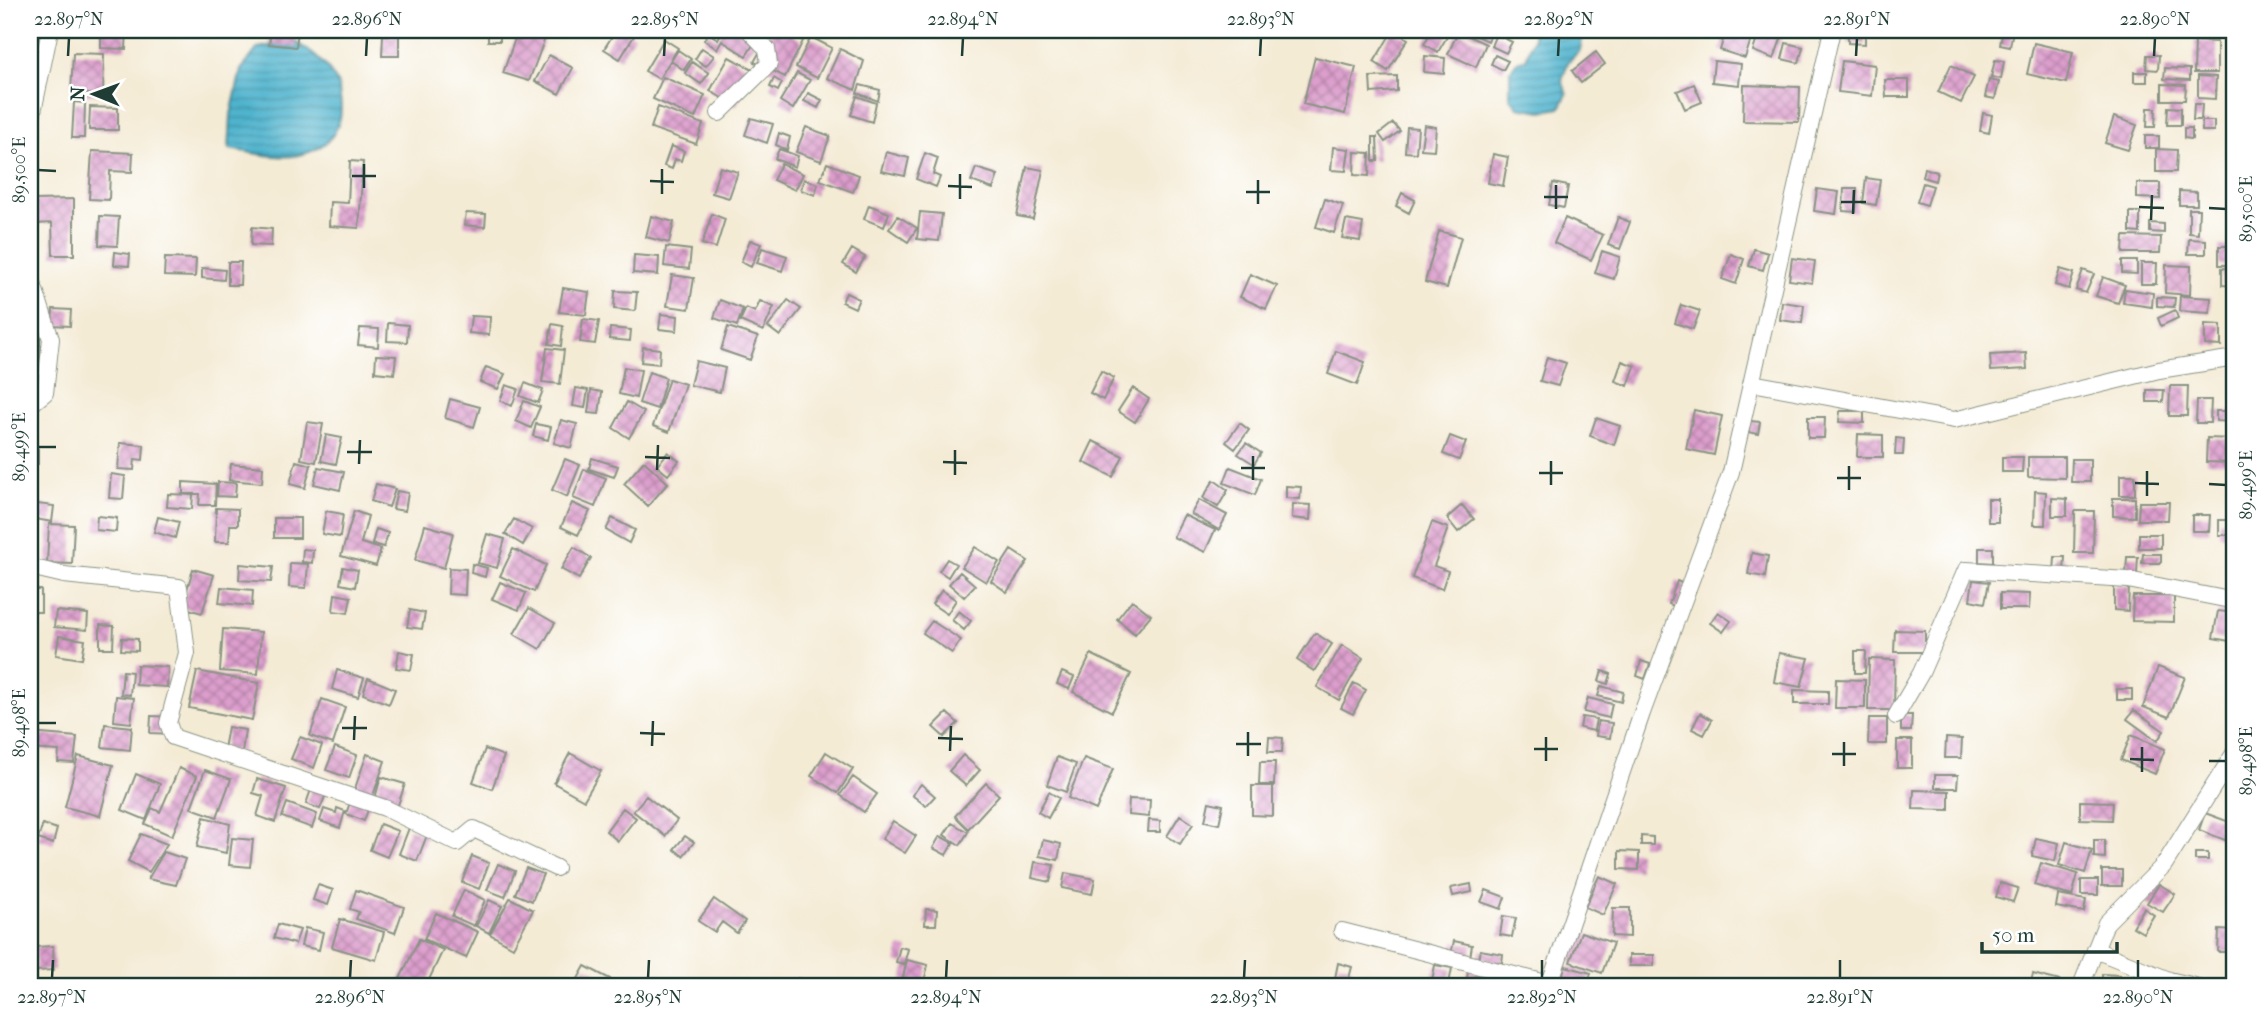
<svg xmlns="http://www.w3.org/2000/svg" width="2265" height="1016" font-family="'IM FELL French Canon',serif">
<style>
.water{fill:url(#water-rules);stroke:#377881;stroke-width:2}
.building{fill:url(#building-cross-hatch)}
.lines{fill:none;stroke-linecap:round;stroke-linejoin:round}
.street-casing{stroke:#8a9484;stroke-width:18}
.street{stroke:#fff;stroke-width:16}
.ticks{fill:none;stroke:#1f3d34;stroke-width:2.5}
.neatline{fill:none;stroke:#1f3d34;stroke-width:2.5}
.ticks-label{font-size:18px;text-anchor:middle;fill:#1f3d34}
</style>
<defs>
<pattern id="water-rules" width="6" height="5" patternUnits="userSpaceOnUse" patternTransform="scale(1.75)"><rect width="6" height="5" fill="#4fb4ce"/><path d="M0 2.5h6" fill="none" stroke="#4194a8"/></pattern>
<pattern id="building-cross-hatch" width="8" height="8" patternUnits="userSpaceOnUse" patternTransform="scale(1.75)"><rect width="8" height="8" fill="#dd9ecd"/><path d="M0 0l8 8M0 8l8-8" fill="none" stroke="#b382a7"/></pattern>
</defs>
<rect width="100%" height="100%" fill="#fff"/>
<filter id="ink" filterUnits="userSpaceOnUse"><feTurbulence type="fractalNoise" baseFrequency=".0143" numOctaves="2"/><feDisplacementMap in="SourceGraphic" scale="14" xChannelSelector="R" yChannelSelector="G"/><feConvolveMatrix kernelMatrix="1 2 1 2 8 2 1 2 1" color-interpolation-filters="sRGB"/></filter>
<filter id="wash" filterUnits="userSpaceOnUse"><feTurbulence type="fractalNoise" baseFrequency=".00686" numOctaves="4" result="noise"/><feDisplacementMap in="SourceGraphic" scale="28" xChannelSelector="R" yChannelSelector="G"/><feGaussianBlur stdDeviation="1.57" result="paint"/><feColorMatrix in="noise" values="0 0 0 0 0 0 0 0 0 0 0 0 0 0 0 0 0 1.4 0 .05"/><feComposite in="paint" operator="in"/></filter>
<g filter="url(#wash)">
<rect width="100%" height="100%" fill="#f4ebd5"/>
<path class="water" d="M1533,30H1584L1580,50L1568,62L1562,80L1567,94L1560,108L1542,111L1518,107L1510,97V71L1517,62L1526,59L1533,39Z
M294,41C312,52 326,63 336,81C339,86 339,91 340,97C345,127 330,148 299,155C277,160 251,152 229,149L231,114L241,70L258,48Z"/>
<g id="blocks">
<path class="building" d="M101,30H127L126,49L101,48Z
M271,30H298L296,47L269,44Z
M488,30H500V41H488Z
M518,30L545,38L529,81L503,73Z
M566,30H582V34L566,35Z
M616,30H623L634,36L620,59L604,49Z
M723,30H758L761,32L746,56L722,41L717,49L704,40L708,33L718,39Z
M772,30H783L803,41L785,77L754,62Z
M1393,30L1408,39L1388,71L1374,62Z
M1432,30H1451L1438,52L1424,44Z
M1463,30H1493L1488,41Z
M1699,30H1722L1720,37Z
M1726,30H1754L1745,58L1720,50Z
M1760,30H1784L1774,59L1753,51Z
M1848,30H1865V44L1848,43Z
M2003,30H2013L2010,47L2000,45Z
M2193,30H2227L2226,37L2193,36Z
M1458,31L1486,44L1476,67L1448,54Z
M1496,34L1512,42L1506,53L1491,46Z
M383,35H399V56H382Z
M811,37L832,48L817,78L796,67Z
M664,39L678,48L659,79L645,71Z
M2195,41L2217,42V73H2194Z
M1786,43L1803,47L1799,63L1782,59Z
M2034,43L2073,52L2066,83L2027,74Z
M702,48L714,56L706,66L695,59Z
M840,49L864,61L855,90L827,78Z
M678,50L691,59L684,70L671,61Z
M1596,52L1605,64L1581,83L1572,71Z
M73,53L104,54L103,95L71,93Z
M549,55L573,68L559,94L535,81Z
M1495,55L1508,61L1503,70L1491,64Z
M2147,55H2159L2158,70L2146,69Z
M1425,56L1445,58L1444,74L1424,72Z
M729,57L755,71L736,106L710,91Z
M1315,57L1356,67L1345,114L1303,104Z
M1995,60L2004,61L2001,79L1991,77Z
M1714,61L1741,64L1739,85L1712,82Z
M1842,61L1875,65L1872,96L1838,92Z
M692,62L709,73L701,84L685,73Z
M1951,65L1974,77L1961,103L1938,92Z
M2165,68L2190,69V80L2164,79Z
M2134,72H2147V82H2134Z
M797,73L810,80L793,109L780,101Z
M1397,76V91L1371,93L1370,77Z
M2198,76L2216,77L2215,99L2198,98Z
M663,77L705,95L695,118L653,99Z
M774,78L782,83L778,91L770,87Z
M1885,80H1909V97H1886Z
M1989,80L1999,82L1995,99L1985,97Z
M1694,84L1702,102L1685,109L1677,91Z
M2162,84L2186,85L2185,100H2162Z
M860,85L880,90L878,101L857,93Z
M1744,85L1800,87L1799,122L1743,121Z
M808,93L822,100L818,108L804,101Z
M857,96L876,103L872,122L851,115Z
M74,102L85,103L84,138H72Z
M2194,104H2202L2201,120H2193Z
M90,107L118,108V130H89Z
M658,107L703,124L696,144L651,128Z
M2168,107L2181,108V125H2167Z
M2148,108H2156L2155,127H2147Z
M1983,113L1992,115L1989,133L1980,131Z
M2114,117L2137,125L2128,150L2105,143Z
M751,118L773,124L767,143L745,135Z
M2202,121H2214V131H2202Z
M1393,123L1400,131L1385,142L1379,134Z
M1424,125L1436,127L1434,150L1421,149Z
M806,127L830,136L821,161L796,152Z
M1407,127L1418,128L1416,153L1405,152Z
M2184,128H2192V139L2184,138Z
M779,133L790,137L787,150L776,145Z
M2145,136H2159V148H2145Z
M1373,137H1377L1378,161H1373Z
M671,146L684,151L681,161L675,159L672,169L664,166Z
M1333,147L1349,149L1346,171L1331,170Z
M779,149L798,156L795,167L775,159Z
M2156,149L2177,150L2176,172H2156Z
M92,151L133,153L132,172L110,171L109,200L89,199Z
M886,152L909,158L905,176L881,171Z
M1355,152L1370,153L1369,176L1354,175Z
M925,153L938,158L933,174L940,177L936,187L916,179Z
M1493,154L1508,157L1503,186L1488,183Z
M350,161L363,162L359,228L329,226L330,202L348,203Z
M827,163L859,175L853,192L820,180Z
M781,164L803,174L795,190L773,180Z
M720,167L738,172L729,198L712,193Z
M1027,167L1043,170L1033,219L1017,216Z
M976,168L998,175L993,189L971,181Z
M1924,168L1937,172L1935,181L1922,177Z
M1866,178L1880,180L1876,205L1863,203Z
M804,179L818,184L815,195L801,190Z
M1553,183L1568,186L1564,208L1549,205Z
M1923,183L1933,186L1927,205L1917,202Z
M2137,183H2160V199L2137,198Z
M1844,188H1857L1856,212L1843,211Z
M1817,189L1839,192L1836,214L1814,211Z
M2179,191L2197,192V205H2179Z
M1402,193L1415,200L1409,213L1396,206Z
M74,199V255H53L52,223L36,224L35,200Z
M1325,199L1343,205L1334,233L1316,227Z
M869,205L889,213L884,227L864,219Z
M2189,209H2199L2198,234L2189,233Z
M920,212L942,214L939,241L917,239Z
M2130,212H2140V233L2130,232Z
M466,213L486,214L485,227L464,225Z
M712,214L725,219L716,248L702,244Z
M100,216L119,217L117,246L99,245Z
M651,216L674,222L669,243L646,237Z
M898,216L917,228L908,242L889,229Z
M1618,217L1630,222L1620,249L1608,245Z
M1565,218L1603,235L1591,260L1554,243Z
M1346,220L1363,223L1360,241L1342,238Z
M2150,223L2164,224V233L2150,232Z
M252,227L272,229L271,246L251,245Z
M1439,231L1461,237L1447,288L1425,282Z
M2124,236L2161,237L2160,253H2123Z
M2189,239L2206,240V254H2188Z
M750,240L761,244L751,267L741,262Z
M2219,246H2235V265H2219Z
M666,247L691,250L689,269L664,266Z
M762,248L787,256L782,271L757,263Z
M852,249L865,257L856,272L843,264Z
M1754,249L1768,253L1763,270L1749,266Z
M1602,251L1620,257L1614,279L1595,273Z
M115,252L130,254L129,266L114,265Z
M1731,254L1744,259L1736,284L1722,279Z
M634,255L659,257L658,275L633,273Z
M165,258L196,259L195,277L164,276Z
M1792,258L1815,261L1812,283L1789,280Z
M2122,261H2137V274L2122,273Z
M228,262H241L240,285H228Z
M2141,263H2157L2156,284H2141Z
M2166,265L2191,266L2190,295L2165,293Z
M202,268L225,270L224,280L202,278Z
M2222,268L2235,269V286L2222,285Z
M2060,269L2074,273L2069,289L2055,285Z
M2083,270L2094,274L2086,293L2076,290Z
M1250,274L1277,286L1266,309L1240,297Z
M672,275L694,278L689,309L667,306Z
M2103,277L2125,285L2118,303L2096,296Z
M563,288L589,292L586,315L559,312Z
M2125,289L2153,293L2152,307L2123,303Z
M615,291L637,292L635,311L614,309Z
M846,293L859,299L855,308L842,302Z
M2180,296L2211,298L2210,313L2179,311Z
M2157,297L2175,298L2174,307L2157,306Z
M720,300L743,309L737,326L714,318Z
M788,300L801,309L780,336L768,327Z
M760,301L774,307L763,331L740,321L746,308L755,312Z
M1782,302L1804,305L1802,323L1780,320Z
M1681,305L1700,311L1693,329L1675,323Z
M53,309L71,310L70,326L52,325Z
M2175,310L2178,318L2161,326L2158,318Z
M30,314H41L40,343L30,342Z
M661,314L678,316L677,331L659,329Z
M471,316L490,317L489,335L469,333Z
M583,319L599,321L595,344L580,342Z
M388,323L408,325L407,342L387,341Z
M552,324L563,326L561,346L549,344Z
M2205,324L2221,325V346L2205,345Z
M728,327L758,337L750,360L721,350Z
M360,328L379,329L378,347L358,345Z
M610,328L631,330L630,341L609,339Z
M30,345H41L40,359L30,358Z
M643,347L660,349L659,364L641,362Z
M547,348L564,350L560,384L542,382Z
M1336,351L1365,362L1357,385L1328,374Z
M2026,353L2027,369L1991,371L1990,355Z
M376,355L396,356L394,374L375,372Z
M1547,357L1566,363L1558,386L1540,381Z
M696,361L725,368L720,392L690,385Z
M1622,361L1635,366L1628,386L1615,381Z
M486,367L505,374L498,389L480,382Z
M624,367L641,370L636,398L619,394Z
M1101,371L1114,378L1103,400L1090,393Z
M649,372L666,378L657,409L639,403Z
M669,379L685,384L669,432L653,426Z
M525,383L543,390L538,403L520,396Z
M506,385L518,389L512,406L500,401Z
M2170,386H2188L2187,416H2169Z
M576,388L588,390L585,408L573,406Z
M1133,388L1149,399L1135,422L1118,411Z
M591,390L602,392L599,414L588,413Z
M2147,390H2164L2163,402H2147Z
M450,399L480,407L474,427L445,418Z
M2197,400H2211L2210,423H2196Z
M524,401L540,407L531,428L516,421Z
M627,402L644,412L629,438L613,428Z
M1694,410L1722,416L1714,455L1686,449Z
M1840,411H1864V423L1839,422Z
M2216,411H2235V422L2216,421Z
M1808,417H1825L1824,438H1808Z
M1596,418L1620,426L1614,445L1590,436Z
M561,420L577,424L571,448L554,443Z
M1750,421L1760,422L1758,434L1748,432Z
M307,422L323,424L316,462L301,459Z
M1240,423L1249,430L1235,449L1226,442Z
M536,424L551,427L548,440L533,436Z
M1858,434L1883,435V457H1857Z
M326,435L342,438L336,464L321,461Z
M1450,436L1466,442L1459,460L1443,454Z
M1896,438L1904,439L1903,455H1895Z
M2207,438L2235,439V463L2206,462Z
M1093,441L1123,456L1113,477L1083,462Z
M120,443L144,445L143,460L135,459L134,470L118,469Z
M1246,443L1261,453L1254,464L1238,454Z
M30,449H38V464H30Z
M668,452L679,461L668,475L657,466Z
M2002,457H2023L2022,472H2002Z
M2028,457H2065V478L2028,477Z
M592,458L618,466L614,477L589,469Z
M565,459L580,465L567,497L552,490Z
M2072,459H2090V482H2071Z
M296,461L311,465L305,488L290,484Z
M644,461L668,483L648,506L624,484Z
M231,464L263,467L262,483L229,480Z
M318,467L344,472L340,490L314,484Z
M1230,467L1261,479L1255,495L1224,483Z
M584,469L606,478L595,507L573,498Z
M111,474L125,476L123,499L109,498Z
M2120,475H2135V495H2120Z
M1214,480L1228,490L1218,507L1203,498Z
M183,482L216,484L215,505H199L200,494H183Z
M218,482L236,483L235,497L217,496Z
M376,484L395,489L389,507L371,501Z
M1286,486L1301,487L1300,499L1286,498Z
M397,491L408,493L405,511L393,509Z
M2035,491L2046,492L2045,525H2034Z
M168,494L193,495L192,509L167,507Z
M2052,498L2067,499V516H2052Z
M2113,498H2135V517L2113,516Z
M1988,499H1998V522H1988Z
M1199,500L1227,515L1219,530L1191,514Z
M2139,502H2169L2168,520H2138Z
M30,503L54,506L52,522L30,518Z
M572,503L590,511L578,535L561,527Z
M1293,504L1311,505L1310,520L1292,518Z
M1462,505L1474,519L1458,532L1447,518Z
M216,508L238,509V525H230L229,542H215Z
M326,511L343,514L340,537L322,534Z
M354,511L368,516L361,543L381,549L376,566L341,556Z
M2075,511H2094L2093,553H2074Z
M1184,515L1215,530L1205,552L1173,537Z
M2192,515H2210L2209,531H2192Z
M97,516L117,518L116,532L96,530Z
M158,517L179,522L175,538L154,532Z
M274,518H300V538H274Z
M612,518L635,530L629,543L606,530Z
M514,519L532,529L523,545L505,534Z
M2219,520H2235V535H2219Z
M1432,522L1448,528L1434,566L1448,571L1442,589L1412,578Z
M49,524L74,525L72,564L47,563Z
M425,525L453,533L444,568L415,560Z
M376,529L388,533L384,547L372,544Z
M487,534L505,539L497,568L478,563Z
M2139,534H2161V548H2139Z
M574,547L591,558L579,579L561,569Z
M975,547L999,562L986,582L962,567Z
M1979,548H1993V563L1979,562Z
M303,549L313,550L312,563L302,562Z
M513,549L546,565L534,592L500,576Z
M1011,550L1028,561L1007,592L991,581Z
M1752,553L1768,556L1765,577L1748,574Z
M2143,554H2161V563H2142Z
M2055,557H2065L2064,573H2054Z
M2127,557H2138L2137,574H2126Z
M947,559L956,564L948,577L939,571Z
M290,563L308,564L306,588L289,587Z
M240,564L273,567L271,582L239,580Z
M472,564L487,568L485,577L471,573Z
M343,567L358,570L355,587L340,584Z
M449,568L466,569L465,595L448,594Z
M193,569L214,575L202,613L182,607Z
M960,572L975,585L964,597L949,584Z
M1973,580L1989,582L1985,603L1970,600Z
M1677,581L1686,585L1678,608L1669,604Z
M500,582L526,593L519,610L492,599Z
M2114,586H2129L2128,611L2114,610Z
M221,587L253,590L252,606L219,603Z
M30,590H41V612H30Z
M942,590L956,600L947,614L932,604Z
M2000,593L2030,594L2029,609H2000Z
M335,594L351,597L348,613L333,611Z
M2133,596H2174V622L2132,621Z
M1132,600L1151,615L1135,634L1117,619Z
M529,608L555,623L540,649L514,634Z
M410,610L425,613L422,629L407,627Z
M56,611L88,614L87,630L54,627Z
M959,611L971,621L964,630L952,620Z
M2218,611L2235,613V642L2213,638Z
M1718,612L1731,621L1723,632L1710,623Z
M932,621L961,640L952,653L923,633Z
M100,625L114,626L113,648H100Z
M223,629L261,632L258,674L220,671Z
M1895,630L1925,631V652H1894Z
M1315,633L1332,644L1314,671L1297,660Z
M59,636L85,640L82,659L56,655Z
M122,638L138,639V651L121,650Z
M1342,645L1363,658L1339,700L1317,687Z
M399,651L414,654L411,670L396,668Z
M1855,651H1866L1865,673H1855Z
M1779,653L1809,658L1801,687L1774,682Z
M1091,654L1131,674L1112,712L1073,692Z
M1869,659L1895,660L1894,710H1868Z
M1641,661L1650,664L1645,679L1637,676Z
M137,665L168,667L167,687L136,685Z
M2158,667L2185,677L2169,717L2143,707Z
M337,670L364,678L358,697L332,689Z
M123,671L132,672L130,695L121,694Z
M197,671L259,683L252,720L189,708Z
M1602,671L1611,674L1608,684L1599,681Z
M1062,672L1074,677L1069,689L1057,684Z
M368,678L395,689L389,704L363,694Z
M1836,679L1865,680V708H1835Z
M1354,683L1366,690L1353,714L1341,708Z
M1601,686L1623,692L1621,702L1598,696Z
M2117,689H2132V700H2117Z
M1794,690L1828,691V704H1794Z
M116,696L134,698L131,723L114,721Z
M1588,698L1612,704L1609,718L1584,712Z
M322,699L345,707L333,744L310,736Z
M2134,710L2164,731L2157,741L2127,719Z
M947,713L958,723L944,737L933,727Z
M1700,713L1712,720L1704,735L1692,729Z
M1901,715H1912L1911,731H1901Z
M151,716L175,717L174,734L150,733Z
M1582,717L1596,719L1594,731L1580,728Z
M1869,718H1887V744H1868Z
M1598,721L1612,723L1610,738L1596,736Z
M105,724L132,727L130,750L102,747Z
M228,727L245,730L242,752L224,749Z
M30,733L77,737L74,763L58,762L59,751L30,749Z
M2131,735L2165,749L2155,774L2121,760Z
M300,737L322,745L314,768L291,759Z
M1269,737L1283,738L1282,752H1268Z
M1946,738L1962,739L1961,758H1945Z
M1897,740H1912V768H1897Z
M335,747L357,755L349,778L326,770Z
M485,749L504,756L492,789L473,782Z
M826,752L853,769L838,793L811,776Z
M570,753L601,771L584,800L554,783Z
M367,754L385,761L364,821L346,814Z
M963,755L980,770L966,786L949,771Z
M78,756L113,765L100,816L65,807Z
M1057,757L1076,764L1066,792L1047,785Z
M1084,758L1113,769L1096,810L1068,798Z
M1260,762H1275L1274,785H1259Z
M179,768L197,776L172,836L145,824L152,808L160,812Z
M205,770L231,779L217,817L191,808Z
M136,774L160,784L146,820L122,810Z
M1935,775H1958L1957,788H1935Z
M381,777L405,784L397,808L374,801Z
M853,777L877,794L864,812L840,795Z
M257,779L286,788L275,822L257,816L263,796L253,793Z
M314,781L329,787L320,809L306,804Z
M986,783L999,795L968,829L955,816Z
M921,784L935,796L926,806L912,795Z
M1252,786H1273V816L1252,815Z
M1914,790L1949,791V810L1913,809Z
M1049,792L1059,798L1048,818L1038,812Z
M646,796L677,820L665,836L633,811Z
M1129,799L1150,800L1149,817L1128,815Z
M2080,801L2113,802L2112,820L2080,819Z
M1209,802L1223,805L1219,824L1205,821Z
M287,803L317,814L312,828L282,817Z
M337,808L345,811L340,828L320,821L324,809L336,813Z
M623,808L636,818L618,841L606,831Z
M2205,813L2235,824L2230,842L2199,830Z
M1180,815L1193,824L1180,844L1167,836Z
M204,817L230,824L226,853L197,847Z
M1149,820L1160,821V832H1148Z
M893,821L916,836L905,853L882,839Z
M952,823L968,832L960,845L944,835Z
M43,824L57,829L53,844L38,839Z
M380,824L398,831L387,857L370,850Z
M409,828L427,835L417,861L399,854Z
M141,834L167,844L149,872L128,861Z
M685,836L694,842L683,856L674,849Z
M940,836L953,843L946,855L933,848Z
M1641,836L1653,837V845H1641Z
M232,838L253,840L250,867L229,865Z
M2036,838L2059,843L2055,861L2032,856Z
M1043,840L1061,844L1058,860L1039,856Z
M2094,840H2105V858L2094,857Z
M2066,842L2092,850L2085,873L2059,865Z
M1619,851L1639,852V870L1619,869Z
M164,852L185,859L176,885L148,879Z
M2195,853H2208V860H2195Z
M472,856L489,863L479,889L462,882Z
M1035,862L1054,865L1050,882L1032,878Z
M2041,863L2078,874L2072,896L2034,885Z
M498,864L515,871L505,897L487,890Z
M526,868L543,874L532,901L515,894Z
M2102,870H2122V886H2102Z
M1065,873L1095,879L1092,894L1062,888Z
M1599,876L1617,884L1603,915L1585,907Z
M2081,880H2098V895H2081Z
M2000,883L2018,888L2013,902L1996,897Z
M1471,884L1472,892L1453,896L1451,888Z
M2159,884L2175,894L2163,912L2147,903Z
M318,885L333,890L328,905L313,900Z
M356,890L404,907L395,933L356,919L359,912L350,909Z
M464,890L485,900L474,926L452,916Z
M1486,890L1505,897L1501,909L1481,902Z
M2058,895L2086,900L2084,912L2056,907Z
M510,898L533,910L513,947L490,934Z
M714,899L745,921L737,933L722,922L715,932L698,921Z
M489,900L502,906L489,933L476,926Z
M1613,908H1630V937L1612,936Z
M2144,908L2154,915L2143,933L2133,927Z
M926,909L937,910L936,925H925Z
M436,913L478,932L466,958L424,939Z
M1503,916L1516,918L1512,937L1500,935Z
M340,919L384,932L376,960L332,947Z
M278,924L300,930L295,944L274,938Z
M305,928L323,932L319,950L301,946Z
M2219,930L2235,931V952H2218Z
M1581,932L1613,943L1602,973L1570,962Z
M419,939L443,950L426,986H404L398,983Z
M1454,941L1472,945L1470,958L1451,954Z
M53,946L54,970L36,971L35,947Z
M900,947L908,949L904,964L896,962Z
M1480,950L1503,954L1502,963L1478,959Z
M1629,955H1654V966H1629Z
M907,960L928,965L923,986H901Z
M1338,963L1352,967L1347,986L1334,983Z
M1435,965L1452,968L1449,984L1432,981Z
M585,966L610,979L606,986H574Z
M1565,966L1591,973L1587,986H1560Z
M1468,970L1493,974L1492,984L1467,979Z
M2033,974L2060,981L2059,986H2030Z
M2102,974L2119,975V986H2102Z
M1500,975L1524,980L1523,986H1498Z
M798,978L812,986H793Z"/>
</g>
</g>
<g filter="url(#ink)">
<use href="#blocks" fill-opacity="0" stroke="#8a9484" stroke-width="2"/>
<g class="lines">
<defs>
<path id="street" d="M719,113L769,64L767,49L749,30
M30,126L50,30
M30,275L51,339L45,393L30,405
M1752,383L1954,420L2159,370L2235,358
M30,567L64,575L179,587L187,653L168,723L173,737L385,808L457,843L474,829L556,868
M1896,716L1921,673L1966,570L2128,580L2235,601
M1342,931L1550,984
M2095,950L2169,980L2195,986
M1549,986L1642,713L1731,472L1832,30
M2081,986L2106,923L2164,865L2235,752"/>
</defs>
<use href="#street" class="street-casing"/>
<use href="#street" class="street"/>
</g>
</g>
<path class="ticks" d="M68,56L69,38M366,56L367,38M664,56L665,38M962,56L963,38M1260,56L1261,38M1558,56L1559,38M1856,56L1857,38M2154,56L2155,38M38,170L56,171M352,176H376M650,181L674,182M948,186L972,187M364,188V164M1246,192H1270M662,194V169M1544,197H1568M960,199V174M1841,202H1866M1258,204V180M2139,207L2164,208M2209,208L2226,209M1556,209V185M1853,214L1854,190M2151,220L2152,195M38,447H56M347,452H372M645,457L670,458M943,462L967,463M359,464L360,440M1241,468H1265M657,470L658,445M1539,473H1563M955,475V450M1837,478H1861M1253,480V456M2135,483L2159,484M2209,484L2226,485M1551,485V461M1849,490V466M2147,496V471M38,723H56M342,728H367M640,733L665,734M938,738L963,739M354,740L355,716M1236,744H1261M652,746L653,721M1534,749H1558M950,751L951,726M1832,754H1856M1248,756V732M2130,759L2154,760M1546,761V737M2209,761H2226M1844,766V742M2142,772V747M52,978L53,960M350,978L351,960M648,978L649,960M946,978L947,960M1244,978L1245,960M1542,978V960M1840,978V960M2138,978V960"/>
<rect width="2265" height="1016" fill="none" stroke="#fff" stroke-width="77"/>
<g transform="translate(94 94) rotate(271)" stroke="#ffffff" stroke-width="5" paint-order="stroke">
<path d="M0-5L12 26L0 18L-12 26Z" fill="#1f3d34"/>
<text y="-10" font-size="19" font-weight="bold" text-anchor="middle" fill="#1f3d34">N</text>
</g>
<path d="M1982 942v10h135v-10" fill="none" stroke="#1f3d34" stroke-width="3.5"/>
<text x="1992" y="942" font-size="21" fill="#1f3d34" stroke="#ffffff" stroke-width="5" paint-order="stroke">50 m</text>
<rect x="38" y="38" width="2188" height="940" class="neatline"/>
<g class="ticks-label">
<text x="69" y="25">22.897°N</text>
<text x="367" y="25">22.896°N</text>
<text x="665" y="25">22.895°N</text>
<text x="963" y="25">22.894°N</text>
<text x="1261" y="25">22.893°N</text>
<text x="1559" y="25">22.892°N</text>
<text x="1857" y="25">22.891°N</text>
<text x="2155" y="25">22.890°N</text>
<text transform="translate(19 170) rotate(-90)" y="6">89.500°E</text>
<text transform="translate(2246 209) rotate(-90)" y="6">89.500°E</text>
<text transform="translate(19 447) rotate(-90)" y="6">89.499°E</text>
<text transform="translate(2246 485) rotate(-90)" y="6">89.499°E</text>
<text transform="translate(19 723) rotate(-90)" y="6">89.498°E</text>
<text transform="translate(2246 761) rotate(-90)" y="6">89.498°E</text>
<text x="52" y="1003">22.897°N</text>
<text x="350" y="1003">22.896°N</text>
<text x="648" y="1003">22.895°N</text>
<text x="946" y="1003">22.894°N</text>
<text x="1244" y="1003">22.893°N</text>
<text x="1542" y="1003">22.892°N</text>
<text x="1840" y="1003">22.891°N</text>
<text x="2138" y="1003">22.890°N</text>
</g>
</svg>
